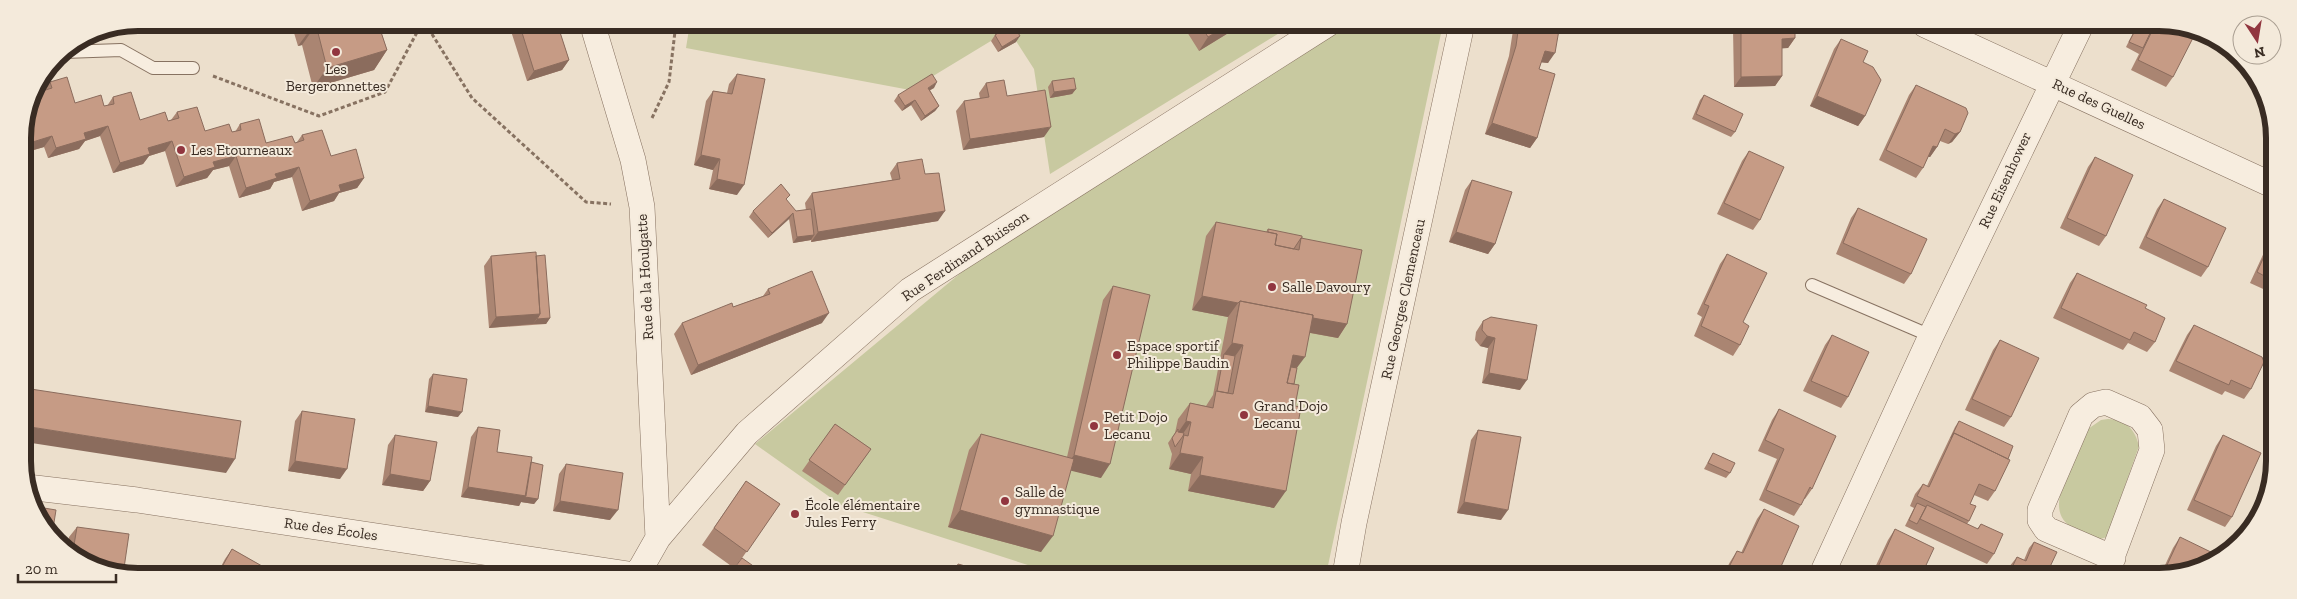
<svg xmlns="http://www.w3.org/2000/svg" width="2297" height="599" font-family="'Zilla Slab',serif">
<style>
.green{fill:#c8c9a0}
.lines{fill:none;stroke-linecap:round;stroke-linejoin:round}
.lane-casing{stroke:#877261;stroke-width:14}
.street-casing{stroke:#877261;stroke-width:26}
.path{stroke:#877261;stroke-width:3;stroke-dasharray:4 2.5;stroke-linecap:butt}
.lane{stroke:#f7eddf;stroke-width:12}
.street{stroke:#f7eddf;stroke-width:25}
.wall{fill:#aa8572}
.shaded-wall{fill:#8b6c5d}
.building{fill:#c69b85;stroke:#8b6c5d}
.poi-dot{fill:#91363f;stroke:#f4eadb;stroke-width:2}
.labels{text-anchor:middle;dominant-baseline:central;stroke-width:4;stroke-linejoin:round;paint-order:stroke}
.poi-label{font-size:15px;fill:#392c23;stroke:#f4eadb;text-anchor:start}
.street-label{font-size:15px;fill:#392c23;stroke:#f4eadb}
.rim{fill:none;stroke:#392c23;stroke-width:6}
</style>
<rect width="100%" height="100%" fill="#ecdfcc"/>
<path class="green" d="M690,23L1294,24L1050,174L1034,69L1009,30L910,90L686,48Z
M1344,24H1443L1326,575H1033L1034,567L841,505L755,444L969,266Z
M2108,419C2126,420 2135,429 2139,446L2107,537L2097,540C2075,529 2054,525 2060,495L2088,429L2101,420Z"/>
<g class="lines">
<defs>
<path id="lane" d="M64,52L121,50L153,68H193
M1812,285L1931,336"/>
<path id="street" d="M592,23L633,160L642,207L658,538
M1925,25L2272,185
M27,487L137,500L635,575
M637,575L658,538L747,433L910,290L1328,24
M1345,575L1354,523L1462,24
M1821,576L1931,336L2081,25
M2105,576L2152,450L2150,430L2140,417L2106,402L2093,405L2081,415L2040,510V520L2046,529L2113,558"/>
</defs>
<use href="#lane" class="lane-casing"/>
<use href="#street" class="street-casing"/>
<path class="path" d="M425,23L472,98L586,202L611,204
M213,76L319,116L385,92L422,23
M652,118L669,82L676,23
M2268,153L2272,144"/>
<use href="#lane" class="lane"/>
<use href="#street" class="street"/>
</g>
<path class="wall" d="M291,23H378L387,50L374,70L313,88L302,45L298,46Z
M514,23H557L569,60L562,70L527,81L510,28Z
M1182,24H1243L1199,51Z
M1514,24H1560L1548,63L1541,62L1539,69L1537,138L1530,148L1485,134L1509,56Z
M1685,24H1699L1695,32L1685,30Z
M1736,24H1795V38L1788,48H1782V76L1775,86L1734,87L1733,28Z
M2137,25H2181L2173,77L2166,87L2131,70L2139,54L2126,47Z
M995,35L1016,42L998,52L991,41Z
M1841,39L1863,62L1865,116L1858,126L1810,106L1834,49Z
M737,74V195L709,189L713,170L694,165L706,101L713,91L727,93L729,84Z
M1052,81L1076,89L1072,94L1050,98L1048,87Z
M50,82L75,103L104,106H107L113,97L140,120L168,121L171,120L177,112L205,131L235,132L240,124L266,143H295L297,142L302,135L331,156L364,178L357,188L339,193L334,201L302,211L292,177L274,182L270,189L239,198L229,166L213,170L207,178L176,187L165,151L149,156L143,164L113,173L100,136L85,141L79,149L48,158L44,147L23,153V131L39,92L44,91Z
M986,83L1007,96L1044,137L963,150L956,111L964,101L980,99L979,93Z
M1916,85L1960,132L1952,142L1948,144L1940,141L1937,147L1930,157H1928L1923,168L1916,178L1879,160L1909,95Z
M934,88L930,90L939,106L935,111L921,121L911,105L902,111L894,101L898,95Z
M1704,95L1735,132L1731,137L1692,119L1700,100Z
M1749,151L1760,220L1753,230L1717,214L1742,161Z
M2095,157L2106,236L2099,246L2060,228L2088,167Z
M897,163L925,174L938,221L811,242V240L793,243L789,219L768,238L749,217L753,211H796L806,210L805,203L812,193L892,180L890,173Z
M1472,180L1495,244L1488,254L1449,242L1465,190Z
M2164,199L2208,267L2201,277L2139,248L2157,209Z
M1858,208L1911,274L1904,284L1836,254L1851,218Z
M1216,222L1266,232L1268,229L1302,238L1347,324L1338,338L1310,333L1297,368L1274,508L1188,491L1191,474L1169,469L1172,454L1168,443L1175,433L1178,419L1190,403L1206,406L1213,395L1228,317L1192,310L1206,236Z
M2272,238V293L2250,283L2267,246Z
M1727,254L1743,322L1740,345L1733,356L1694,336L1702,317L1697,314L1720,264Z
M491,256H536L550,318L546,324L489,328L484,266Z
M2077,273L2145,308L2155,342L2147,352L2128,343L2123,350L2053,318L2070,283Z
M1113,286L1101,478L1071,470L1041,552L948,527L969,450L981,434L1067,457L1103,300Z
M768,289L822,323L691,375L674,334L682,323L733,307L763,296Z
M1491,317L1520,390L1482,383L1488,348L1480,346L1475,340L1476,332L1483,321Z
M2194,325L2251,389L2244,399L2225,391L2222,395L2169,371L2187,335Z
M1832,335L1848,397L1841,408L1803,391L1825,345Z
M2000,340L2011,417L2004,427L1965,410L1993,350Z
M433,374L458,417L425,412L429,379Z
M1779,409L1812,489L1805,499H1804L1801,505L1794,516L1759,500L1777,459L1758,451L1772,420Z
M302,411L340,479L288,471L295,421Z
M1959,421L2008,459L1995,491L1988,501L1974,495L1970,504L1969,521L1967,524L1977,529L1981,524L1994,554L1987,564L1905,526L1914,508L1910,506L1915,494L1923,484L1927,486L1955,427Z
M835,424L871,449L838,495L802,471Z
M478,427L497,452L531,462L538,499L534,504L521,502L519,506L461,497L471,437Z
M1478,430L1501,520L1457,513L1471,440Z
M395,435L430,481L423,491L382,485L388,445Z
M2223,435L2232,517L2225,527L2187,510L2216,446Z
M1713,453L1730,473L1726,478L1704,469Z
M566,464L610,520L553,511L559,474Z
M746,481L780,504L742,558L734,568L702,545Z
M1764,509L1779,571L1776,576L1723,575L1730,562L1737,551L1741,553L1757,519Z
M77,527L116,574L68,549L69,537Z
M1895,529L1921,576H1871L1888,540Z
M2180,537L2166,576H2160L2173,548Z
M2033,543L2048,571L2050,576H2005L2009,567L2017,557L2024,560L2029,548Z
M232,549L276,574H217L225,559Z
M958,564L998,575H950Z"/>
<path class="shaded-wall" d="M1230,24H1243L1199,51L1208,37Z
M1689,24L1699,26L1695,32L1685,30Z
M316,25L302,45L298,46L312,27Z
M1020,36L1016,42L998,52L1002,47Z
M1795,38L1788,48L1775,49L1782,39Z
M387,50L374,70L313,88L327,68Z
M1545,51L1555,53L1548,63L1538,62Z
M569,60L562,70L527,81L534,71Z
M1782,76L1775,86L1734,87L1741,77Z
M937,82L934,88L925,93L928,88Z
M1076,89L1072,94L1050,98L1054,92Z
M1817,96L1865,116L1858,126L1810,106Z
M915,100L911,105L902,111L905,106Z
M939,106L935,111L921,121L925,116Z
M1492,123L1537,138L1530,148L1485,134Z
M108,126L100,136L85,141L79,149L48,158L56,148L84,133Z
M1051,127L1044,137L963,150L970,139Z
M1960,132L1952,142L1948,144L1955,134Z
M52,136L44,147L23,153V145Z
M172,141L165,151L149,156L143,164L113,173L120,163L148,148Z
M1933,146L1937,147L1930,157L1926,156Z
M701,155L720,159L713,170L694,165Z
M236,156L229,166L213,170L207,178L176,187L184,177L213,162Z
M299,167L292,177L274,182L270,189L239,198L246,188L275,174Z
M364,178L357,188L339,193L334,201L302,211L310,201L339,185Z
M717,179L744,185L737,195L709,189Z
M945,211L938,221L811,242L818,232Z
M793,213L789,219L768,238L772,233Z
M1456,232L1495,244L1488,254L1449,242Z
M814,235L811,240L793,243L797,237Z
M1202,296L1238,303L1228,317L1192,310Z
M1239,304L1347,324L1338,338L1236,319Z
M829,313L822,323L691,375L698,365Z
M540,314L533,324L489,328L496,317Z
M550,318L546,324H533L537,319Z
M1487,336L1495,338L1488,348L1480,346Z
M1232,343L1243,345L1231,362L1224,354Z
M1293,355L1305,357L1293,373L1284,372Z
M1489,373L1527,380L1520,390L1482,383Z
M428,406L462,412L458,417L425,412Z
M1186,421L1191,422L1180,438L1175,437Z
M24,426L235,459L226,473L25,442Z
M1180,453L1203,457L1191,474L1169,469Z
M1074,455L1110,464L1101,478L1064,469Z
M295,461L347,469L340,479L288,471Z
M390,474L430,481L423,491L382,485Z
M1200,475L1286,491L1274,508L1188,491Z
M468,487L526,496L538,499L534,504L521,502L519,506L461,497Z
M560,501L618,510L610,520L553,511Z
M1464,502L1508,510L1501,520L1457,513Z
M960,510L1053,536L1041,552L948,527Z
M96,564L124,568L119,574H116Z
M1766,566L1779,571L1776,576H1759Z"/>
<path class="building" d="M311,23H378L387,50L327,68L316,25L312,27Z
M519,23H557L569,60L534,71Z
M1013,24L1020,36L1002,47L995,35Z
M1200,24H1230L1208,37Z
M1519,24H1560L1555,53L1545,51L1539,69L1555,74L1537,138L1492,123L1516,46Z
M1689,24H1699V26Z
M1741,24H1795V38L1782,39V76L1741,77Z
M2138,25H2154L2143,48L2129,42Z
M2155,25H2181L2196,32L2173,77L2138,60Z
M1841,39L1868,51L1863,62L1873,67L1881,80L1865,116L1817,96Z
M737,74L765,79L744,185L717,179L720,159L701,155L713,91L732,94Z
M932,74L937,82L928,88L939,106L925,116L915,100L905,106L898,95Z
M67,77L75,103L101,95L104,106L114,104L113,97L131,92L140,120L165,112L168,121L179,118L177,112L197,107L205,131L229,124L232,132L241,130L240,124L259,119L266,143L292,136L295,143L304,140L302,135L322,130L331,156L356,149L364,178L339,185L341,191L310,201L299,167L275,174L277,178L246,188L236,156L213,162L215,167L184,177L172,141L148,148L150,154L120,163L108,126L84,133L86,139L56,148L52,136L23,145V131L31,94L37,85L39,92L52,88L50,82Z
M1074,78L1076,89L1054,92L1052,81Z
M1004,80L1007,96L1045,90L1051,127L970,139L964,101L989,97L986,83Z
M1916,85L1966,108L1968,113L1960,132L1955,134L1945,129L1937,147L1933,146L1923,168L1886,150Z
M1704,95L1743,114L1735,132L1696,114Z
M1749,151L1784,167L1760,220L1724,203Z
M2095,157L2133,175L2106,236L2067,218Z
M922,159L925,174L939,173L945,211L818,232L812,193L900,179L897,163Z
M1472,180L1512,192L1495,244L1456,232Z
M781,184L790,195L786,199L796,211L811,209L814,235L797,237L793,213L772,233L753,211Z
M2164,199L2226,228L2208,267L2146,237Z
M1858,208L1927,239L1911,274L1843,243Z
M1216,222L1277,234L1275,245L1299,250L1301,238L1362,250L1347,324L1313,318V315L1240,301L1238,303L1202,296Z
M1268,229L1302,236V238H1301L1295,247L1294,249L1275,245L1277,234L1268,232Z
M2272,239V280L2257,272Z
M536,252L540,314L496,317L491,256Z
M1727,254L1767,273L1743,322L1749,326L1740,345L1701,326L1709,306L1704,304Z
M545,255L550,318L537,319L540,314L536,256Z
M812,271L829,313L698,365L682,323L732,303L733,307L770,294L768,289Z
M2077,273L2147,305L2145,308L2165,318L2155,342L2134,332L2130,340L2061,308Z
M1113,286L1150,295L1110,464L1074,455Z
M1240,301L1313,315L1305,357L1293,355L1287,383L1299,385L1295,406L1301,407L1286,491L1200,475L1203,457L1180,453L1184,435L1188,436L1191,422L1186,421L1190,403L1213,408L1216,391L1233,394L1243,345L1232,343Z
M1491,317L1537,325L1527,380L1489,373L1495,338L1487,336L1482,330L1483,321Z
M2194,325L2262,357L2264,362L2251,389L2231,380L2229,385L2176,361Z
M1832,335L1869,352L1848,397L1811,381Z
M2000,340L2039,358L2011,417L1972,399Z
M1224,354L1235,356L1228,393L1217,391Z
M1291,367L1297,368L1294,384L1287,383Z
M433,374L467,379L462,412L428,406Z
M24,388L241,421L235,459L24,426Z
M1779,409L1836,436L1812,489L1810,487L1801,505L1766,490L1784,449L1765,440Z
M302,411L355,419L347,469L295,461Z
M1959,421L2013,446L2008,459L1954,433L1951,438Z
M835,424L871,449L845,485L809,460Z
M478,427L500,430L497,452L532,457L526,496L468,487Z
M1178,429V432L1184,433L1183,436L1175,447L1172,438Z
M1478,430L1521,437L1508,510L1464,502Z
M1954,433L2010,460L1995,491L1979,484L1970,504L1976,506L1969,521L1917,496L1923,484L1929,487Z
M981,434L1074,459L1053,536L960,510Z
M395,435L437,442L430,481L390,474Z
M2223,435L2261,453L2232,517L2194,500Z
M1713,453L1735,463L1730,473L1708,463Z
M531,462L543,465L538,499L525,497Z
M566,464L623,473L618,510L560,501Z
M746,481L780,504L747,552L714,528Z
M1917,503L1926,507L1917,524L1909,520Z
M1927,505L1978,529L1981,524L2003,534L1994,554L1920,519Z
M38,507L56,510L52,535Z
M1764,509L1799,526L1779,571L1766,566L1761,576H1753L1730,565L1737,551L1743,553Z
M77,527L129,534L124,568L96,564L73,551Z
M1895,529L1934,548L1921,576H1874Z
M2180,537L2217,555L2166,576H2162Z
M2034,542L2057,552L2048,571L2052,572L2050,576H2008L2017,557L2026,561Z
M232,549L276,574H218Z
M742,558L766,575H729Z
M958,564L998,575H955Z"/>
<g class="poi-dot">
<circle cx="336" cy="52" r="5"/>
<circle cx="181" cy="150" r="5"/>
<circle cx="1272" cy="287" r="5"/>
<circle cx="1117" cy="355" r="5"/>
<circle cx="1244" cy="415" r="5"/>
<circle cx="1094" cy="426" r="5"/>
<circle cx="1005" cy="501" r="5"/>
<circle cx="795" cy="514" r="5"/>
</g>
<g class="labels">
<g class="poi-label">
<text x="336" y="69" text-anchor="middle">Les<tspan x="336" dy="17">Bergeronnettes</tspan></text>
<text x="191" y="150">Les Etourneaux</text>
<text x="1282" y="287">Salle Davoury</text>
<text x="1127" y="346">Espace sportif<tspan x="1127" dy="17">Philippe Baudin</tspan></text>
<text x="1254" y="406">Grand Dojo<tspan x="1254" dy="17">Lecanu</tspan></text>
<text x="1104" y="417">Petit Dojo<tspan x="1104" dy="17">Lecanu</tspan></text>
<text x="1015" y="492">Salle de<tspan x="1015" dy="17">gymnastique</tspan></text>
<text x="805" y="505">École élémentaire<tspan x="805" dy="17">Jules Ferry</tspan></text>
</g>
<g class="street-label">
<text transform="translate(2099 104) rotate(25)">Rue des Guelles</text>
<text transform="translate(2005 180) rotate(-65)">Rue Eisenhower</text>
<text transform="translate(965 256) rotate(-34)">Rue Ferdinand Buisson</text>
<text transform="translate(645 277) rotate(-93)">Rue de la Houlgatte</text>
<text transform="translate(1403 299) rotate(-78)">Rue Georges Clemenceau</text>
<text transform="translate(331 529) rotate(8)">Rue des Écoles</text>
</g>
</g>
<path d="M0 0H2297V599H0ZM138 31H2159A107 107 0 0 1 2266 138V461A107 107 0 0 1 2159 568H138A107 107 0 0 1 31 461V138A107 107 0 0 1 138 31Z" fill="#f4eadb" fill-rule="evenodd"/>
<path class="rim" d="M138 31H2159A107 107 0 0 1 2266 138V461A107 107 0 0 1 2159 568H138A107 107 0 0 1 31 461V138A107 107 0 0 1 138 31Z"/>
<g transform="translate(2257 40) rotate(168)"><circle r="24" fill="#f4eadb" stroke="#a99e91"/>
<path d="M0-4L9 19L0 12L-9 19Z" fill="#91363f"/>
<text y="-8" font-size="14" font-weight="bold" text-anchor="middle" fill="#392c23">N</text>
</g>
<path d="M18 574v8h98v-8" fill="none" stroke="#392c23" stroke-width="2.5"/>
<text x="25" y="574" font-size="15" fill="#392c23" stroke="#f4eadb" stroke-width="4" paint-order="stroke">20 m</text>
</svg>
